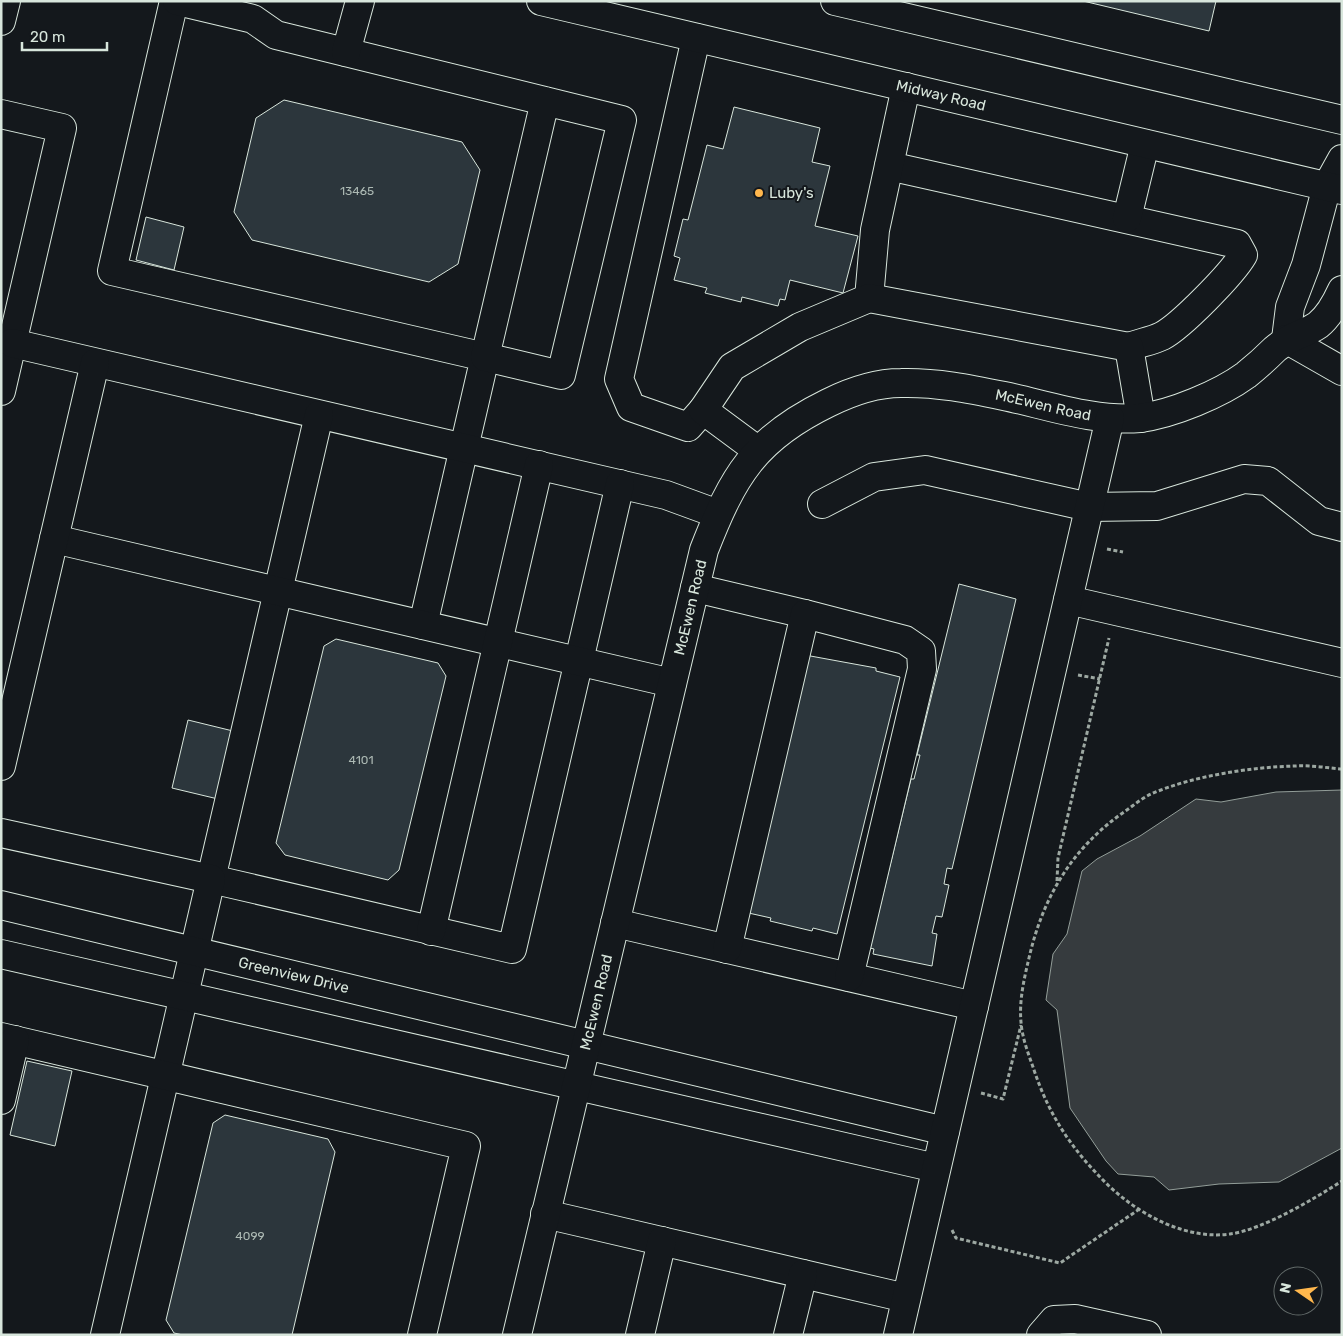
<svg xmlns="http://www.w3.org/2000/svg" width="1343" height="1336" font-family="Rubik,sans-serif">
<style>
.water{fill:#363b3e;stroke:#939e99}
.building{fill:#2c363c;stroke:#d8e6dc}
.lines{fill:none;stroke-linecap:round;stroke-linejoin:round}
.minor-casing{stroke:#d8e6dc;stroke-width:30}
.major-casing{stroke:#d8e6dc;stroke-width:30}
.path{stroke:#9da8a2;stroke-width:3;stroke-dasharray:4 2.5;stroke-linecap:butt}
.minor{stroke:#14181c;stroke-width:28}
.major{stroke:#14181c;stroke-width:28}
.poi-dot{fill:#ffb74d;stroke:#14181c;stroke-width:2}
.labels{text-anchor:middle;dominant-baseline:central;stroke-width:4;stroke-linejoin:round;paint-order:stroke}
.number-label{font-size:12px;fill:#adbab4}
.street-label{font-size:15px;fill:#d8e6dc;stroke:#14181c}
.poi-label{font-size:15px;fill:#d8e6dc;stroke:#14181c;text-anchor:start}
</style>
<rect width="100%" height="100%" fill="#14181c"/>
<path class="water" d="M1342,790V1148L1279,1182L1219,1184L1169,1190L1154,1177L1118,1174L1106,1161L1070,1108L1057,1010L1046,1000L1053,954L1067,934L1082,871L1097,859L1140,836L1196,799L1221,802L1276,792Z"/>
<path class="building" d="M1083,1H1216L1209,31Z
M284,100L462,142L480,170L458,264L429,282L252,240L234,212L256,118Z
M734,107L820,128L812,162L830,166L815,226L858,236L843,293L790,280L785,300L780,299L778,306L742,297L741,302L705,293L707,288L674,280L680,258L674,256L683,219L688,220L707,145L723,149Z
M146,217L184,227L174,270L136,260Z
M959,584L1016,599L952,869L947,868L944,884L949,885L942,917L936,916L932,933L937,934L932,966L873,954L874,949L870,948L911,779H914L920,755H917Z
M336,639L438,663L446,676L399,870L388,880L285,855L276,843L324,646Z
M805,655L876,668V671L900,677L837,934L813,928L812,931L770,921L771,918L744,912Z
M188,720L233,731L218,799L172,788Z
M27,1061L72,1071L55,1146L10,1135Z
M225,1115L328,1139L335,1152L292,1335H183L174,1333L166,1320L213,1123Z"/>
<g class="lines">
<defs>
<g id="minor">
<path d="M174,1L112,271L485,357L423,625"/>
<path d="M177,1L253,19L276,35L622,120L561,375L485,357L545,101"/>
<path d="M1,21L6,1"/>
<path d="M696,38L619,379L631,407L688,427L703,410"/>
<path d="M346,52L360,1"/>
<path d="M1,114L62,128L1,391"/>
<path d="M889,166L1237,244L1243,255C1232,274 1181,326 1162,336C1152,341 1139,343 1129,347"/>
<path d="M1127,218L1145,144"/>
<path d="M869,298L875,230L906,87"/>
<path d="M1286,339L1290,307L1306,265L1327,186L1342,159"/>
<path d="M1286,339L1342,371"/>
<path d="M12,343L666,495L718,514"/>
<path d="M319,415L211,879L512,949L620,484"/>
<path d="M757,450L703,410L732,367L800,327L869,298L1129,347L1141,418"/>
<path d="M822,504L874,477L925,470L1089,507L1157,506L1244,479L1268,481L1319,521L1342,527"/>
<path d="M54,539L672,683"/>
<path d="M695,588L805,614"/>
<path d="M1068,600L1342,663"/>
<path d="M1,766L95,363"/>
<path d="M1,833L211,879L105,1335"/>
<path id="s1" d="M1,905L945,1131"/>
<path d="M615,923L974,1006"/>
<path d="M431,931L539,465"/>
<path d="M727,949L805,614L905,640L921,651L922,669L849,977"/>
<path d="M1,954L936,1168"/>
<path d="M1,1037L466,1146L422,1335"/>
<path d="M1,1100L15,1040"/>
<path d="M545,1214L906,1298"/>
<path id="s2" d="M517,1335L704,550C733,476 754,439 828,403C850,392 876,383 901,383C936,382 970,389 1004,396C1047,405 1095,422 1140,418C1172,414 1220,394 1246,375C1256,367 1266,358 1275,349C1290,336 1305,334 1318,325C1328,317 1337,301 1342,290"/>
<path d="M640,1335L662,1241"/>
<path d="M788,1335L803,1274"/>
<path d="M898,1335L1110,418"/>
<path d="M1041,1335L1054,1320L1075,1319L1147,1335"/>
</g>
<g id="major">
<path id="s3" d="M541,1L1342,190"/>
<path d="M835,1L1342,120"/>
</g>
</defs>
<use href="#minor" class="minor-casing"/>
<use href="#major" class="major-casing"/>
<path class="path" d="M1107,549L1123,552
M1078,675L1100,679
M1342,769C1327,768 1311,765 1296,766C1251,767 1192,776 1151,794C1142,798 1133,806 1124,812C1072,848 1043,897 1029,958C1024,979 1019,1001 1021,1022C1022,1037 1028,1053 1033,1067C1049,1116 1072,1150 1109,1186C1140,1215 1186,1240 1230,1234C1262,1230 1314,1199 1342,1181
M1057,881L1058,858L1109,638
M981,1093L1003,1099L1021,1025
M952,1230L956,1238L1060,1263L1138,1210"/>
<use href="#minor" class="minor"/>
<use href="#major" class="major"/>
</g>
<circle class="poi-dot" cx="759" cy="193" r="5"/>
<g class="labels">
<g class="number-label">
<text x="357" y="191">13465</text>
<text x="361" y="760">4101</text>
<text x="250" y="1236">4099</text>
</g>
<g class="street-label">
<text stroke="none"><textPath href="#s3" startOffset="411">Midway Road</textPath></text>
<text stroke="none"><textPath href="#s2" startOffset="1226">McEwen Road</textPath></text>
<text stroke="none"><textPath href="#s2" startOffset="748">McEwen Road</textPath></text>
<text stroke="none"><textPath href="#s1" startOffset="301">Greenview Drive</textPath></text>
<text stroke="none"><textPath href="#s2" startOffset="342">McEwen Road</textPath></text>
</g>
<g class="poi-label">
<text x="769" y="193">Luby's</text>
</g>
</g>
<rect width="1343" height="1336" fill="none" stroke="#d8e6dc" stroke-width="5"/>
<g transform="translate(1298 1291) rotate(283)"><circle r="24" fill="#14181c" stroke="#626a69"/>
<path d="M0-4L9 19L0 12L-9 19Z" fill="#ffb74d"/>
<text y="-8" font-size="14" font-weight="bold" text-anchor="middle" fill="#d8e6dc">N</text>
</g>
<path d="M22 42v8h85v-8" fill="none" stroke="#d8e6dc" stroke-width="2.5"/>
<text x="30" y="42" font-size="15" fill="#d8e6dc" stroke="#14181c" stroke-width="4" paint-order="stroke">20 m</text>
</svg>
